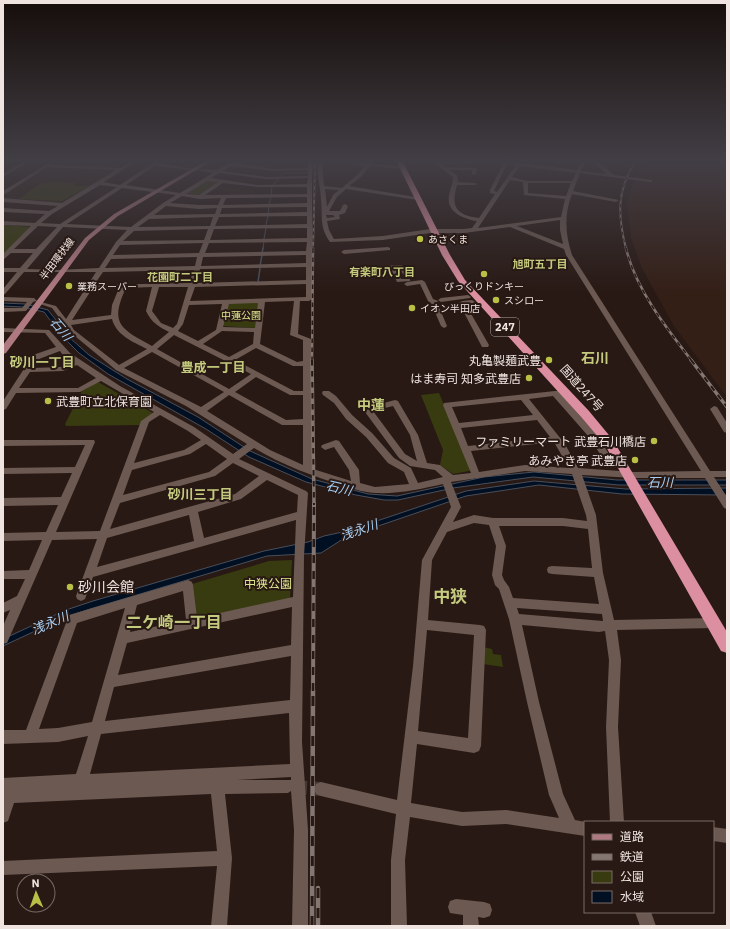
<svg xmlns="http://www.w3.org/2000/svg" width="730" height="929" font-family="'IBM Plex Sans','Noto Sans JP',sans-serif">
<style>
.built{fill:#341f17}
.education{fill:#2f2115}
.green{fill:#383b0f}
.water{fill:#000f22;stroke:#484f5b}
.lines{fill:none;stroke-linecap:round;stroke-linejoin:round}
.stream-far1{stroke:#484f5b;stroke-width:1}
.stream{stroke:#484f5b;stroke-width:1.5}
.minor-tunnel{stroke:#463733;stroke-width:14;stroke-dasharray:14 7;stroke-linecap:butt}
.minor{fill:#6b5952;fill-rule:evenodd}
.major{fill:#af7981;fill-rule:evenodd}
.highway{fill:#dc8fa0;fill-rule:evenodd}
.rail-far4-casing{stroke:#847772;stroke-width:2}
.rail-far3-casing{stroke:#847772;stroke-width:2.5}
.rail-far2-casing{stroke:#847772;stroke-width:3.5}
.rail-far1-casing{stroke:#847772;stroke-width:4}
.rail-casing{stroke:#847772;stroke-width:4.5}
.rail-far4{stroke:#281914;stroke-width:1;stroke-dasharray:3.5;stroke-linecap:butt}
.rail-far3{stroke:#281914;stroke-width:1.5;stroke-dasharray:4.5;stroke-linecap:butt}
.rail-far2{stroke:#281914;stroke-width:2;stroke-dasharray:5.5;stroke-linecap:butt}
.rail-far1{stroke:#281914;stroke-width:2.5;stroke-dasharray:8;stroke-linecap:butt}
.rail{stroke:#281914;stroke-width:3;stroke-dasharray:10;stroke-linecap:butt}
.poi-dot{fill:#b9c046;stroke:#281914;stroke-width:1.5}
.labels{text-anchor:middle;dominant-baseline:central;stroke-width:4;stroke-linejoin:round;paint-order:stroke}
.far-poi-label{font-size:10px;fill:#efe4e0;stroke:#281914;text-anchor:start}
.far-street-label{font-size:10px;fill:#efe4e0;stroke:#281914}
.far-park-label{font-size:10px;fill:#dfe78e;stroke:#281914}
.far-neighbourhood-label{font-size:11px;font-weight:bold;fill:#c5cb7e;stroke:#281914}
.shield{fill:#281914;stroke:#b3a7a3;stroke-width:1}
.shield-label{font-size:11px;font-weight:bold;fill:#efe4e0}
.poi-label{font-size:12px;fill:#efe4e0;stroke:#281914;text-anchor:end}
.street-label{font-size:12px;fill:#efe4e0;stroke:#281914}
.park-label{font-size:12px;fill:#dfe78e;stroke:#281914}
.water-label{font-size:13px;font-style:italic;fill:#a6cef4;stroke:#281914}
.neighbourhood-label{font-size:13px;font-weight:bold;fill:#c5cb7e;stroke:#281914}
.quarter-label{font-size:14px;font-weight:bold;fill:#c5cb7e;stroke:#281914}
.near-poi-label{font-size:14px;fill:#efe4e0;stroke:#281914;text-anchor:start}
.near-neighbourhood-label{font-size:16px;font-weight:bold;fill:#c5cb7e;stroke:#281914}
.near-quarter-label{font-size:17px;font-weight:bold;fill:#c5cb7e;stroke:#281914}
</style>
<rect width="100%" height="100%" fill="#281914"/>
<path class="built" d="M644,162H727V397L674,326L642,268L631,238L627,202L635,178Z"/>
<path class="education" d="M45,167L118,169L63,204L3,200V194Z
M217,186L255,191L254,195H231L225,191L211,190Z"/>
<path class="green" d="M206,180L219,182L199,195L185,193Z
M51,182L75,183V186H89L62,201L19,199L41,183Z
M3,225L32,227L3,256Z
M229,303H259L256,328L222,326Z
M98,382L153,413L152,415L141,425L66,426L65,424L82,391Z
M439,393L471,470L469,471L453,474L440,465L443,450L421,395Z
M292,560L290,599L198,620L195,618L192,584L269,561Z
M483,647L492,649L493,654L501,655L503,667L483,664Z"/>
<path class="water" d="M3,303L25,304L48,310L70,338L89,355L127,379L198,417L250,451L312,479L368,494L397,496L484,477L534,472L617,480H727V485H619L533,477L453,488L398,500H384L356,495L306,482L249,457L206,429L108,374L79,353L61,335L44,312L23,307L3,306Z
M534,481L626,489L727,488V495L622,494L539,485L466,496L346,537L321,553L267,556L90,609L63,618L3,646V639L66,610L93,601L264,551L308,542L324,536L347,531L466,491Z"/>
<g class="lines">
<path class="stream-far1" d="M313,162V164
M312,173L313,167
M280,177L283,173H308
M273,185L279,178
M271,195L272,187
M269,205L271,197
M268,214L269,206
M266,225L268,216
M264,239L266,228
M263,249L264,241"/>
<path class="stream" d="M262,253L263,248
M260,266L262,255
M258,282L260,268"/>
<path class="minor-tunnel" d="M293,787L321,789"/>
<path class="minor" d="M23,162H28L3,177V174Z
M130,162H135L104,182L120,185L154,162L193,169L217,170L231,162L274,169L308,168V162H312V299L309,301H300L298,334L311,339L313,469L351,481L349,470L334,447L325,450L321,447L322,445L336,440L339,441L359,470L360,483L375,487L409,484L404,472L388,463L366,437L346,419L334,403L323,395L322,393L323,391H329L336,396L352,415L372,433L394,458L411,468L418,483L443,477L435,470L410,466L399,458L365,412L364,410L365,408L395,400L398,401L418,435L427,463L440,465L453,475L471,473L443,405L444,403L555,391H558L595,433L617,466L615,468H609L589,437L553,396L529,399L565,444L578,468L634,472L701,471L566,255L564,249L510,227L464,233H430L383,240L330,242C319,226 323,218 321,200C321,187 316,175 318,162H322L324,186L342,188L358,174L365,166L353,164V162L367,163L369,162H373L372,164L405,167L403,169L370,166L362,176L349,186L421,198L418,200L346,189L337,197L329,211H340L343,205L345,204L348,206L345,213L339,215L340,219L327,221L329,230L334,239L383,236L430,229H464L472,228L477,221C464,219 446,212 449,196C450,189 453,184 453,177L433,162H476L474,164H441L445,167L477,168L476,174L474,175L472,174V170H449L457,175L458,182L475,183L477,184L475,185H457C451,206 455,215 479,218L495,194L490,193V190L503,164L499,162H522L521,163L577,170L581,162H585L581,171L606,174L594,162H599L614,175L652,180V182H650L580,173L573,191L619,200L616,202L572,194C564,214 565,234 572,255L710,471H727V477H714L727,497V509L724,508L705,478H634L582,475L596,515L603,573L614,620L714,618L718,619L720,623L718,627L714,628L617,630L621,660L618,727L624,822H610L606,727L609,660L605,631L599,632L522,625L539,702L563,794L575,820L586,822L585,836L506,824L462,826L410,817L405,860L407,926H391V860L396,814L321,796L316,794L314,789L316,784L321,782L397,800L413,666L422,560L451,507L443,484C421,489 399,494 376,493C366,493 354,489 344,486C313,476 282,465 254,448L239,459L306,491L308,493L304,556L302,742L308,830V926H292L294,830L291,791L288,793L225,794L232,858L227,926H211L217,866L3,875V861L217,851L211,794L14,803L8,821L3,823V778L76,774L88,736L58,742L3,744V730H26L69,615L188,580L192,582L193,585L197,618L293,597L296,520L93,577L85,599L81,601L77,599L76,596L97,539L52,540L7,643L3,644V626L10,610L3,613V603L17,596L25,579H3V571L29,570L42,540L3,541V533L46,532L58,505L3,506V498L61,497L72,473L3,474V468L75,467L85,445L3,446V440H94L95,442L56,532L100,531L141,421L154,412L101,381L80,392L16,393L6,409L3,410V401L33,355L56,347L45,333L3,332V328L49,330L70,353L120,386L194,427L233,454L247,444L186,406L116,370L70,332L52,308L37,303L36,301L33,302L26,311L3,312V308H22L27,302L3,301V297L34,298L37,301L56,306L66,319L96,272H24L5,294L3,295V289L17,272H3V268H20L33,253H11L3,260V254L31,226L3,225V221L35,223L45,214L3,212V208L49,211L58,206L3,202V198L62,203L116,170L47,167L5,194H3V191L49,163L51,165L121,168ZM507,164L516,165L497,192L494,191ZM155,166L191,170L193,169L213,173L180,193L126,185ZM231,166L274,171L308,170V176L267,177L222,171ZM520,166L576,173L572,181H527L512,177ZM219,173L267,179L308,178L307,184L258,185L211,178ZM510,180L523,182L524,195L565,199L561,217L478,228ZM207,181L218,182L199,195L186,194ZM223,183L258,187H307V194L205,195ZM528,183H571L566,196L528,193ZM100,185L117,187L60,224L41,223L52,214ZM122,188L176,195L163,203L131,227L67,224ZM325,189L339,190L333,195L327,207ZM182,196L200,199L221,198L218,205H199L170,203ZM307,197V203L223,205L226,198ZM166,206L199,209L217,208L215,214L154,215ZM307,207V212L220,214L222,208ZM326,215H333L335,217L327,218ZM307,216V224L215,226L219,217ZM213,217L210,226L138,227L149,219ZM560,220V230L563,244L517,226ZM38,226L57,227L36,249H14ZM63,227L127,230L116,242L99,268L58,270L27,269ZM307,228V238L210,240L214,229ZM208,229L204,240L123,241L134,231ZM307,242L306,251L205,253L209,243ZM203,243L199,253L113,255L120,245ZM306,255V263L201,266L203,257ZM197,257L195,266L105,268L111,259ZM306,267V280L196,283L200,269ZM194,270L189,283L94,285L103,272ZM306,284V297L190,301L195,287ZM152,287L146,311C151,322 159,327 169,332L152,346C121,329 109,324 126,288ZM159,287H188L177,324L173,328L161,323L152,311ZM119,288L112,305L111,315L72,320L92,289ZM294,301L290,335L303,340V361L297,362L260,344L265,302ZM258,303L255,328L223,327L229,304ZM222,304L216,330L198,341L178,331L183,324L189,305ZM112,319C116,335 133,342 147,349L119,365L74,330L71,325ZM222,331L254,332L253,344L229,357L203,344ZM174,335L251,374L229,389L157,349ZM256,348L293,366H303V391H294L235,360ZM60,351L64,357L72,361L61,367L33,368L39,359ZM152,352L224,392L201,407L124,368ZM77,365L96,378L78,388H19L30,372L63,371ZM256,377L290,395H303V419L286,420L235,392ZM229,395L282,425H303V465L270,450L207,411ZM521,400L533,415L459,423L452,407ZM393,406L410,435L417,461L405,454L373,411ZM160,415L188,431L201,440L184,450L134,463L149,422ZM537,420L550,437L468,446L461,428ZM554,442L569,468L525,465L479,472L471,451ZM206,444L227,459L209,472L123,495L132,470L190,454ZM233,463L259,476L235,494L110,529L120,503L215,476ZM525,471L572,474L586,515L587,521L563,518H493L474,515L453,522L461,507L451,482ZM267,480L298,495L297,512L204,538L198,512L241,499ZM189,515L194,541L97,567L107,538ZM474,523L489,525L496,546L492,575L495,585L499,589L509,619L527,702L549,795L559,818L506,810L462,812L411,803L417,744L474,753L479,751L481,746L486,630L484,626L480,625L428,620L432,560L447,532ZM499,526H563L588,529L592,568L552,566L548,567L547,570L548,573L552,574L594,577L599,604L513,598L509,587L504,580L502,575L506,546ZM183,591L186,620L130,632L137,605ZM292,607L291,645L118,675L127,643ZM125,608L92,722L58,728L39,729L77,623ZM517,608L602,614L603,621L519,614ZM427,630L474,635L468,738L418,731ZM291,656L290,700L105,721L114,687ZM289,713L290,764L90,774L101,734ZM291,777V780H237Z
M388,247L390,248V250L344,254L341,252L344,250Z
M401,265L403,266L408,272L410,271L413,273L404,275L399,269H397L401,279H410V281L397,282L391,269L360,271L357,269L360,267Z
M422,280L425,282L433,299L438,301L437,302L447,326L446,327L444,328L441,326L431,303L428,301L420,284L407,286L404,284L407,282Z
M468,295L471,297L470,298L441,302L438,300L441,298Z
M472,300L475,302L474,303L466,305L489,345L488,347H482L481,345L459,303L462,301Z
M714,406L717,407L727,423V433L724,432L710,409Z
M713,827L727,829V843L713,841Z
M456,899L484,902L490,904L492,910L490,916L484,918L478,917L479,926H463V915L450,913L448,907L450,901Z
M635,912H651L656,926H640Z"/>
<path class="major" d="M204,162H210L118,216L89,240L6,353L3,354V345L85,238L114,214Z"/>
<path class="highway" d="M397,162H403L450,255L465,280L589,411L613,440L727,632V653L721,651L605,445L581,417L458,281L442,255Z"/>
<defs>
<path id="rail-far4" d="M313,249L315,162
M626,249C618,216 616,192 635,162"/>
<path id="rail-far3" d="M626,248C635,288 667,329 692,361
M312,361L313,248"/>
<path id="rail-far2" d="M312,360L314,505
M691,360L727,407"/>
<path id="rail-far1" d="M313,691L314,504"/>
<path id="rail" d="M318,888V926
M312,926L313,690"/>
</defs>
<use href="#rail-far4" class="rail-far4-casing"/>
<use href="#rail-far3" class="rail-far3-casing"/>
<use href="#rail-far2" class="rail-far2-casing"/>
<use href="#rail-far1" class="rail-far1-casing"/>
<use href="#rail" class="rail-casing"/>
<use href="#rail-far4" class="rail-far4"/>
<use href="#rail-far3" class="rail-far3"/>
<use href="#rail-far2" class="rail-far2"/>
<use href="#rail-far1" class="rail-far1"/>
<use href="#rail" class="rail"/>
</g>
<linearGradient id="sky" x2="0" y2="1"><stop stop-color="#160e0b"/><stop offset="0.55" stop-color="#423e45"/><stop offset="1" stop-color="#423e45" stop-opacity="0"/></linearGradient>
<rect width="730" height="292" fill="url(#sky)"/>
<g class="poi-dot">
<circle cx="420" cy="239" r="4"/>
<circle cx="484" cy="274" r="4"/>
<circle cx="69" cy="286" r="4"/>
<circle cx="496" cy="300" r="4"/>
<circle cx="412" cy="308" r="4"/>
<circle cx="549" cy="360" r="4"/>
<circle cx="529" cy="378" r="4"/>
<circle cx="48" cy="401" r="4"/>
<circle cx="654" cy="441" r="4"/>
<circle cx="635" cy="460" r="4"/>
<circle cx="70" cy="587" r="4"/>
</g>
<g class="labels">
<g class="far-poi-label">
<text x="428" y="239">あさくま</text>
<text x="77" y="286">業務スーパー</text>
<text x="484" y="286" text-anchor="middle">びっくりドンキー</text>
<text x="504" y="300">スシロー</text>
<text x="420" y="308">イオン半田店</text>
</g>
<g class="far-street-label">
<text transform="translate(57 259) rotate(-53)">半田環状線</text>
</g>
<g class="far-park-label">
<text x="241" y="315">中蓮公園</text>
</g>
<g class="far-neighbourhood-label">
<text x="540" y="264">旭町五丁目</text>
<text x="382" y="272">有楽町八丁目</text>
<text x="180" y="277">花園町二丁目</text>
</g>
<rect class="shield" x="491" y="318" width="28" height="18" rx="3"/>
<g class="shield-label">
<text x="505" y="327">247</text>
</g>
<g class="poi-label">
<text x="541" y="360">丸亀製麺武豊</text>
<text x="521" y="378">はま寿司 知多武豊店</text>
<text x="56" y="401" text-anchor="start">武豊町立北保育園</text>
<text x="646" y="441">ファミリーマート 武豊石川橋店</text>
<text x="627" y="460">あみやき亭 武豊店</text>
</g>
<g class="street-label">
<text transform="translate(582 388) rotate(48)">国道247号</text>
</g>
<g class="park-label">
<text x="268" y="583">中狭公園</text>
</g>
<g class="water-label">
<text transform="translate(61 329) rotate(50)">石川</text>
<text x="660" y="482">石川</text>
<text transform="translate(339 488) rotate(13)">石川</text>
<text transform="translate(359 530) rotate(-19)">浅永川</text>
<text transform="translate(50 623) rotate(-23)">浅永川</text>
</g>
<g class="neighbourhood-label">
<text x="42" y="362">砂川一丁目</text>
<text x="213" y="367">豊成一丁目</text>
<text x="200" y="494">砂川三丁目</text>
</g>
<g class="quarter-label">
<text x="595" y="358">石川</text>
<text x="371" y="405">中蓮</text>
</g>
<g class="near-poi-label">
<text x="78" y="587">砂川会館</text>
</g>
<g class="near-neighbourhood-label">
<text x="174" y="622">二ケ崎一丁目</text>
</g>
<g class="near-quarter-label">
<text x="450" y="596">中狭</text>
</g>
</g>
<rect width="730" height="929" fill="none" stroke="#efe4e0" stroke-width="8"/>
<rect x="584" y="821" width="130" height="92" fill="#281914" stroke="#786a66"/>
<rect x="592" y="834" width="20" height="6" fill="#af7981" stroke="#786a66"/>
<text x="620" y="841" font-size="12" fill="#efe4e0">道路</text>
<rect x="592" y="854" width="20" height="6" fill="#847772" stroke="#786a66"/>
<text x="620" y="861" font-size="12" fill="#efe4e0">鉄道</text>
<rect x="592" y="871" width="20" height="12" fill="#383b0f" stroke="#786a66"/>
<text x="620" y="881" font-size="12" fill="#efe4e0">公園</text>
<rect x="592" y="891" width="20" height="12" fill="#000f22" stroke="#786a66"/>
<text x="620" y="901" font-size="12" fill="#efe4e0">水域</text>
<g transform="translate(36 893) rotate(358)"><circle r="19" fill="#281914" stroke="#786a66"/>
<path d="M0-3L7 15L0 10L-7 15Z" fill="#b9c046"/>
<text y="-6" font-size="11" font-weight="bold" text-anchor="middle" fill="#efe4e0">N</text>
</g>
</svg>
